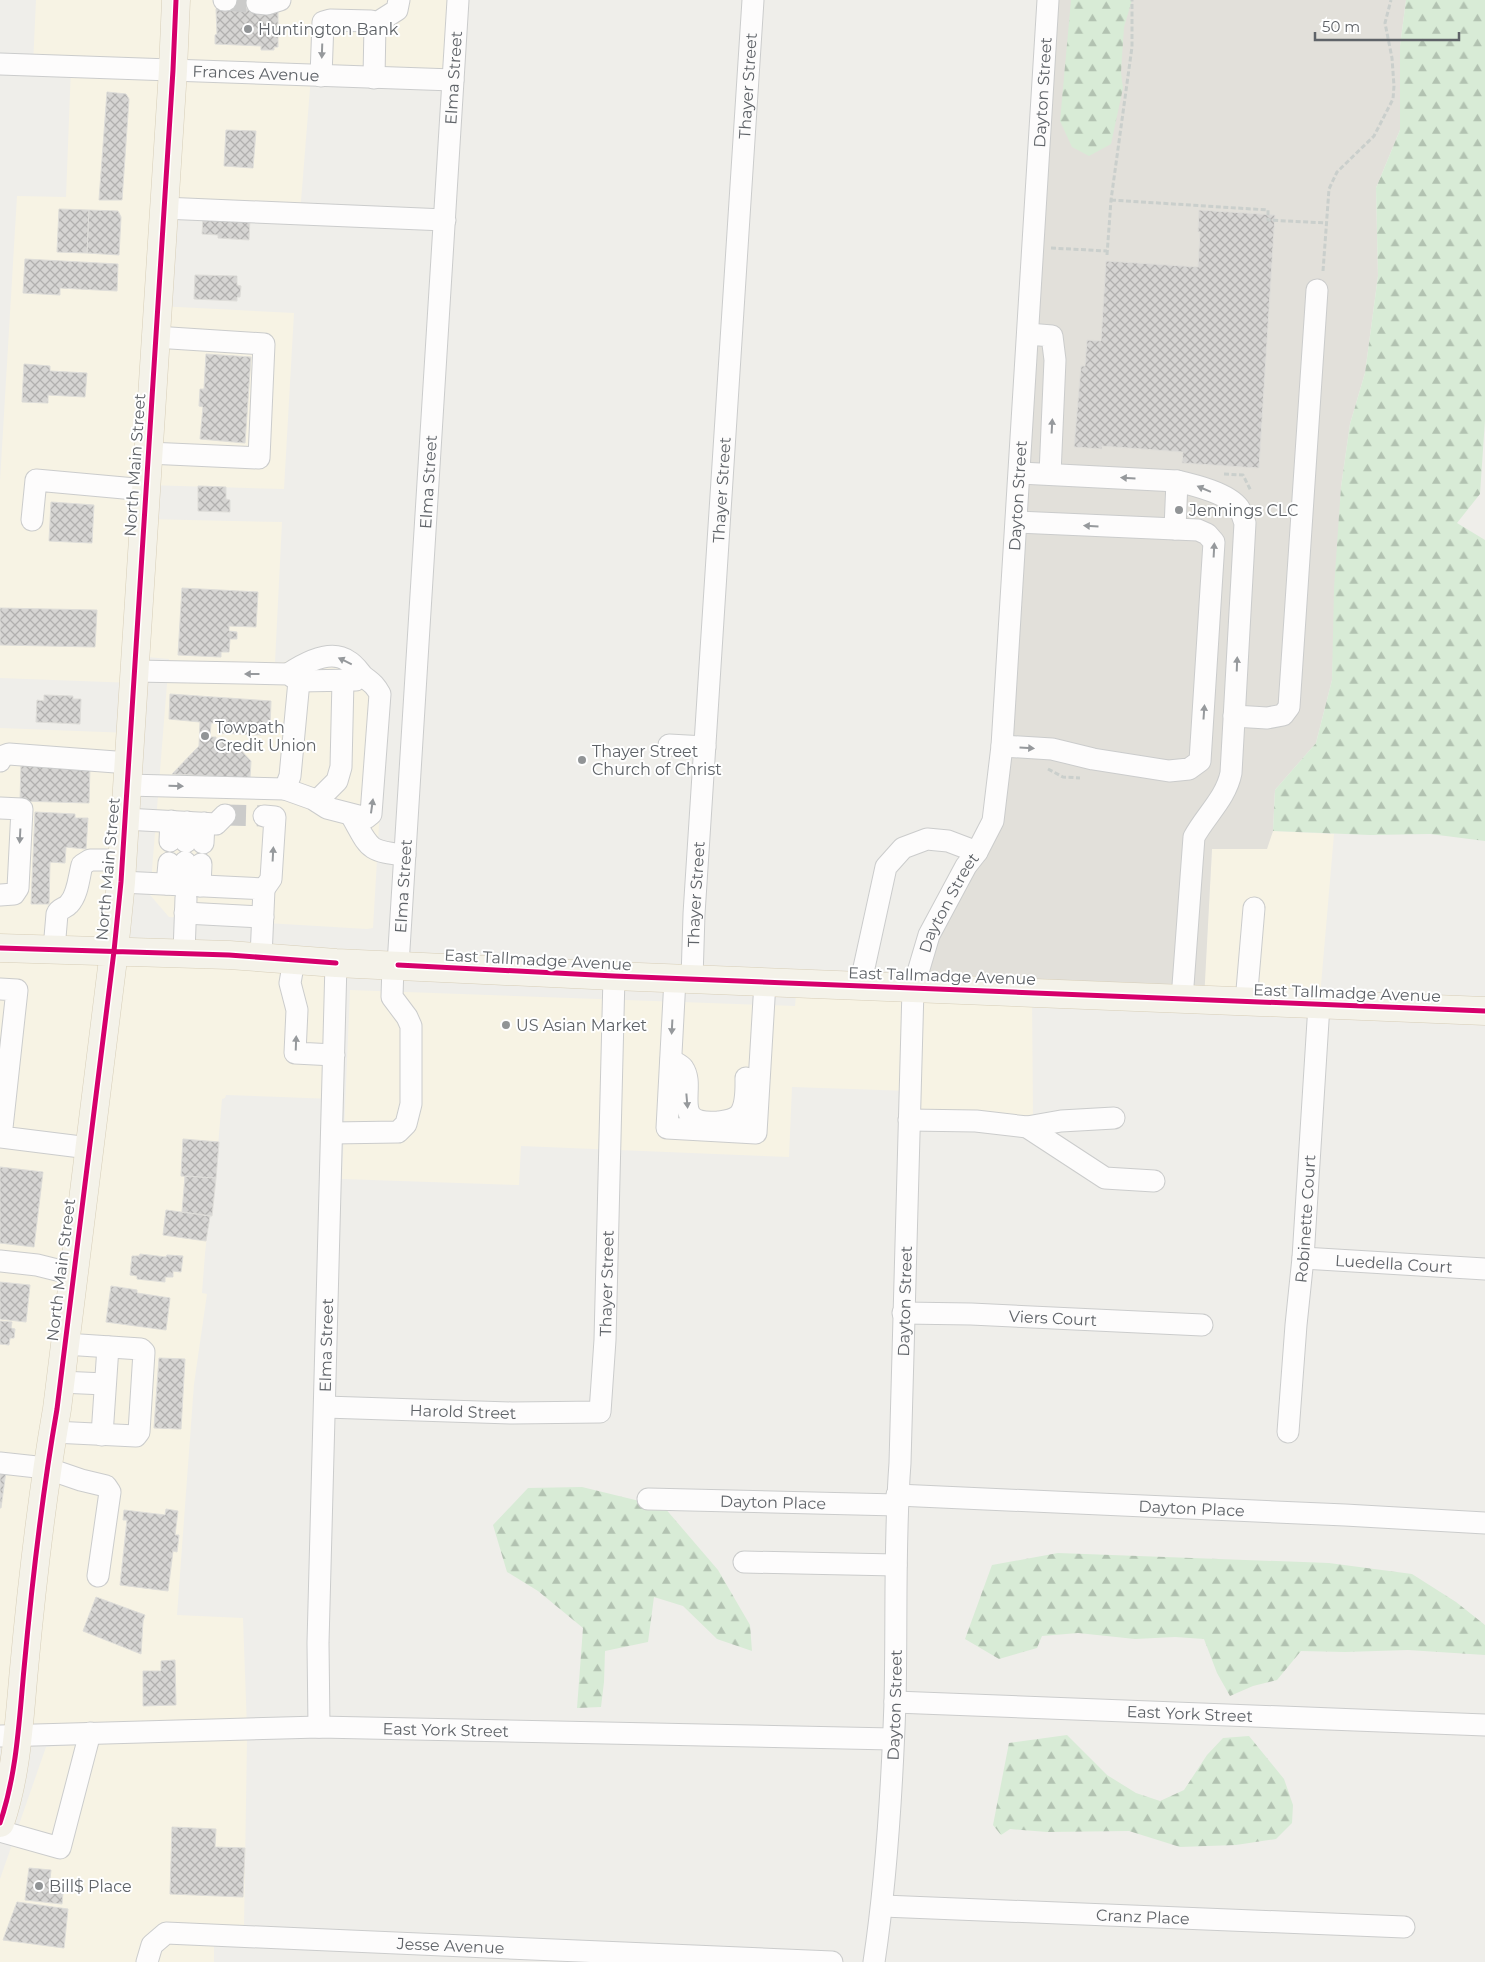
<svg xmlns="http://www.w3.org/2000/svg" width="1485" height="1962" font-family="Montserrat,sans-serif">
<style>
.commercial{fill:#f7f3e4}
.education{fill:#e2e0da}
.forest{fill:url(#forest-firs)}
.building{fill:url(#building-cross-hatch);stroke:#deddd9}
.lines{fill:none;stroke-linecap:round;stroke-linejoin:round}
.minor-tunnel{stroke:#cbcbca;stroke-width:21;stroke-dasharray:21 11;stroke-linecap:butt}
.minor-casing{stroke:#cbcccc;stroke-width:23}
.major-casing{stroke:#d7ceb8;stroke-width:29}
.path{stroke:#cacfcc;stroke-width:3;stroke-dasharray:5 2.5;stroke-linecap:butt}
.minor{stroke:#fdfcfc;stroke-width:21}
.major{stroke:#f4f2e9;stroke-width:28}
.cycleway-casing{stroke:#fff;stroke-width:8}
.cycleway{stroke:#d6006c;stroke-width:5}
.oneway{fill:#96999c}
.poi-dot{fill:#919496;stroke:#fff;stroke-width:2}
.labels{text-anchor:middle;dominant-baseline:central;stroke-width:4;stroke-linejoin:round;paint-order:stroke}
.poi-label{font-size:16px;fill:#5f6368;stroke:#fff;text-anchor:start}
.street-label{font-size:16px;fill:#5f6368;stroke:#fff}
</style>
<defs>
<pattern id="forest-firs" width="22" height="20" patternUnits="userSpaceOnUse" patternTransform="scale(1.25)"><rect width="22" height="20" fill="#d8ebd6"/><path d="M5 1l3.5 6h-7zM16 11l3.5 6h-7z" fill="#b2c2b1"/></pattern>
<pattern id="building-cross-hatch" width="8" height="8" patternUnits="userSpaceOnUse" patternTransform="scale(1.25)"><rect width="8" height="8" fill="#d6d5d3"/><path d="M0 0l8 8M0 8l8-8" fill="none" stroke="#b1b0af"/></pattern>
</defs>
<rect width="100%" height="100%" fill="#efeeea"/>
<path class="commercial" d="M36,0H458L453,80L311,76L300,214L163,208L158,306L294,313L284,489L146,485L145,519L282,522L275,662H284L313,650L387,689L373,928L367,929L169,917L150,895L169,659L136,656L134,683L0,678V481L17,196L66,197L71,67L33,65Z
M0,728L130,733L114,951L336,963L333,1099L226,1095L225,1098L222,1099L212,1216H209L205,1254L202,1293L207,1294L194,1384L177,1615L243,1618L247,1729L0,1736Z
M1273,831L1334,834L1320,997L1204,992L1212,849H1266Z
M797,983L1032,993L1033,1118L909,1120L910,1091L792,1087L789,1157L521,1146L519,1185L342,1179L350,990L795,1006Z
M247,1740L244,1927L214,1926V1962H0V1879L46,1747L111,1742Z"/>
<path class="education" d="M1049,0H1406L1400,46V130L1376,188L1378,276L1365,373L1350,424L1341,487L1332,680L1316,743L1275,790L1273,831L1267,849H1212L1204,1000L913,989L993,821Z"/>
<path class="forest" d="M1071,0H1132L1124,27L1121,72L1123,88L1111,144L1089,156L1072,147L1060,121Z
M1406,0H1485V420L1480,494L1457,523L1485,540V841L1430,834L1370,835L1273,831L1275,790L1316,743L1332,680L1334,588L1341,487L1350,424L1365,373L1378,276L1376,188L1400,130V46Z
M582,1487L664,1507L718,1570L750,1625L752,1651L717,1639L683,1606L654,1597L648,1642L605,1651L604,1682L601,1707L577,1708L583,1628L538,1591L507,1572L493,1525L528,1488Z
M1058,1553L1329,1563L1412,1574L1456,1602L1485,1625V1655L1408,1650L1345,1652L1301,1651L1277,1680L1253,1686L1230,1696L1217,1673L1204,1639L1175,1637L1135,1639L1078,1633L1042,1636L1037,1648L999,1659L965,1639L992,1565Z
M1067,1735L1107,1775L1136,1793L1160,1801L1184,1790L1207,1755L1223,1738L1249,1736L1284,1779L1293,1805L1292,1823L1276,1839L1236,1845L1180,1847L1129,1831L1047,1832L1010,1829L1001,1835L993,1825L1009,1743Z"/>
<path class="building" d="M218,7L278,10V47H274V50H261V46L215,44V35L217,34L216,9Z
M107,92L126,94L129,99L122,200H99Z
M226,130L256,131L253,168L224,166Z
M59,209L89,210L87,253L57,252Z
M89,210L118,211L121,217L119,255L87,253Z
M1199,210L1275,215L1259,468L1182,463L1183,452L1102,446V449L1074,447L1081,366H1085L1087,340L1101,341L1106,261L1198,267L1200,232H1198Z
M203,218H250L249,240L218,238V235L202,234Z
M25,259L118,264L117,291L60,288V295L23,293Z
M195,275L237,276V285L241,286L240,297H237V301L194,299Z
M206,354L251,357L245,443L200,439L203,407L199,406L200,389H204Z
M24,364L50,366V371L87,373L85,397L48,395V403L22,402Z
M198,486L226,487V499L230,500V512L198,511Z
M51,502L94,505L92,543L49,541Z
M182,588L258,592L256,627L229,626V631L237,632V639H230L229,652H221V657L178,655Z
M0,608L97,610L95,647L0,645Z
M170,694L271,701L270,727L261,726V735L219,733L220,723H211L210,737H216V740H224L232,749L236,745L251,761L250,778L172,774L199,746L200,722L169,719Z
M44,695L73,696V699H81L80,724L36,722L37,700L44,701Z
M21,764L90,766L89,803L20,801Z
M35,812L75,814V818H88L86,849L66,847L65,863L50,862L49,904H31Z
M183,1139L219,1142L216,1178L181,1176Z
M0,1167L43,1172L34,1247L0,1243Z
M185,1176L216,1178L212,1216L182,1212Z
M166,1210L210,1216L206,1241L163,1235Z
M140,1254L166,1257L167,1255L183,1256L181,1272L173,1271V1277H165V1282L137,1279V1276L130,1275L132,1256H139Z
M0,1282L30,1285L26,1322L0,1319Z
M111,1286L137,1290V1293L170,1298L166,1330L106,1322Z
M0,1321L12,1322L11,1328L15,1329L14,1338H10L9,1345L0,1344Z
M159,1358L185,1359L181,1429L154,1428Z
M0,1471H6L1,1508H0Z
M166,1509L178,1511L175,1535H179L177,1552L173,1551L168,1591L120,1585L127,1520H123L124,1510L165,1515Z
M96,1597L145,1615L143,1621L141,1654L83,1631Z
M175,1660L176,1705L143,1706V1671H161V1661Z
M172,1827L216,1829L215,1847L245,1848L243,1897L170,1894Z
M29,1868L51,1870L50,1879L64,1880L62,1904L25,1900Z
M17,1902L68,1909L64,1948L3,1940Z"/>
<g class="lines">
<path class="minor-tunnel" d="M226,0L257,3
M225,815L264,816"/>
<defs>
<g id="minor">
<path d="M224,0H226"/>
<path d="M257,3L267,4L280,0"/>
<path d="M375,24L397,10L399,0"/>
<path id="s1" d="M0,64L453,80"/>
<path d="M321,76L323,22L330,20L371,21L375,24L374,78"/>
<path d="M163,208L445,220"/>
<path d="M1028,334L1052,336L1055,360L1050,474"/>
<path d="M148,453L259,458L264,344L155,337"/>
<path d="M1020,473L1177,481C1194,485 1228,493 1239,508C1242,512 1243,519 1245,523L1231,773C1226,798 1206,815 1194,837L1182,999"/>
<path d="M32,520L36,480L146,490"/>
<path d="M1175,529L1177,481"/>
<path d="M299,681L356,680"/>
<path d="M1234,716L1267,718L1283,715L1289,707L1317,290"/>
<path d="M669,745L705,747"/>
<path d="M1002,746L1052,749L1093,759L1169,771L1189,769L1200,761L1214,542L1207,534L1198,530L1017,522"/>
<path d="M0,761V757L9,754L129,763"/>
<path d="M127,785L285,789L290,776L299,681L288,674L135,671"/>
<path d="M285,789L313,799L327,808L366,818L371,814L380,694C373,682 371,683 362,675C358,670 354,664 348,661C330,648 303,664 288,674"/>
<path d="M317,801L337,781L341,767L343,680"/>
<path d="M0,808L22,809L18,888L14,894L0,895"/>
<path d="M351,815C370,848 366,851 405,855"/>
<path d="M264,816L275,817L271,879L264,889"/>
<path d="M125,819L216,824L225,815"/>
<path d="M170,841L171,821"/>
<path d="M186,842L187,822"/>
<path d="M203,843L204,823"/>
<path d="M121,882L264,889L261,957"/>
<path d="M167,884L169,863"/>
<path d="M183,885L185,862"/>
<path d="M200,886L201,864"/>
<path d="M185,913L263,917"/>
<path d="M54,949L57,914C59,908 65,909 69,904C78,895 79,876 82,865L90,860H122"/>
<path d="M184,953L186,898"/>
<path d="M294,960L290,983L297,1010L295,1053L334,1055"/>
<path id="s2" d="M398,965L458,0"/>
<path d="M675,979L667,1128L756,1133L765,982"/>
<path id="s3" d="M692,979L694,914L753,0"/>
<path d="M860,986L886,867L903,848L927,839L948,841L977,852"/>
<path d="M0,989L17,990L1,1137L89,1148"/>
<path d="M1246,1002L1254,908"/>
<path d="M671,1060C674,1062 681,1065 683,1068C697,1088 668,1126 718,1122C726,1121 733,1121 739,1115C747,1106 746,1089 746,1078"/>
<path d="M909,1120L976,1121L1027,1127L1105,1178L1154,1181"/>
<path d="M1027,1127L1061,1121L1114,1118"/>
<path d="M332,1133L398,1132L406,1124L411,1104V1026L407,1017L392,997L393,965"/>
<path id="s4" d="M1303,1258L1485,1269"/>
<path d="M0,1261L37,1265L73,1274"/>
<path id="s5" d="M903,1313L971,1314L1202,1325"/>
<path d="M60,1382L105,1384"/>
<path id="s6" d="M325,1407L512,1413L600,1412L605,1340L614,976"/>
<path d="M53,1432L136,1436L139,1432L144,1352L141,1349L65,1344"/>
<path id="s7" d="M1288,1432L1296,1325L1303,1258L1319,1005"/>
<path d="M102,1435L108,1347"/>
<path d="M0,1463L46,1468L81,1480L106,1486L110,1492L98,1576"/>
<path id="s8" d="M897,1495L1345,1515L1485,1523"/>
<path id="s9" d="M648,1499L897,1505"/>
<path d="M744,1562L896,1565"/>
<path id="s10" d="M895,1702L1485,1725"/>
<path id="s11" d="M319,1727L318,1643L336,963"/>
<path id="s12" d="M0,1736L319,1727L892,1739"/>
<path d="M0,1831L60,1848L90,1733"/>
<path id="s13" d="M883,1906L1404,1927"/>
<path id="s14" d="M147,1962L152,1945L166,1933L832,1962"/>
<path id="s15" d="M874,1962C887,1876 892,1789 895,1702C897,1622 894,1542 900,1463L913,989L929,935L966,866L977,852L993,821L1002,746L1048,0"/>
</g>
<path id="major" d="M0,948L229,955L336,963L614,976L1485,1011
M0,1823C17,1773 19,1721 24,1669C32,1582 42,1495 57,1409L114,951L121,882L173,70L176,0"/>
</defs>
<use href="#minor" class="minor-casing"/>
<use href="#major" class="major-casing"/>
<path class="path" d="M1111,200L1268,210V220L1326,223
M1051,248L1107,251
M1107,255L1111,200L1132,47V0
M1323,271L1329,189L1337,172L1374,136L1393,99L1394,86L1392,58L1385,23L1391,0
M1224,474L1243,475L1251,491
M1048,769L1063,777L1080,778"/>
<use href="#minor" class="minor"/>
<use href="#major" class="major"/>
<defs>
<path id="cycleway" d="M0,948L229,955L336,963
M398,965L614,976L1485,1011
M0,1823C17,1773 19,1721 24,1669C32,1582 42,1495 57,1409L114,951L121,882L173,70L176,0"/>
</defs>
<use href="#cycleway" class="cycleway-casing"/>
<use href="#cycleway" class="cycleway"/>
</g>
<defs><path id="oneway-solid" d="M-6-.8H1V-3.2L6.5 0L1 3.2V.8H-6Z" transform="scale(1.25)"/></defs>
<g class="oneway">
<use href="#oneway-solid" transform="translate(322 51) rotate(92)"/>
<use href="#oneway-solid" transform="translate(1052 426) rotate(-87)"/>
<use href="#oneway-solid" transform="translate(1128 478) rotate(-177)"/>
<use href="#oneway-solid" transform="translate(1204 489) rotate(-157)"/>
<use href="#oneway-solid" transform="translate(1091 526) rotate(-177)"/>
<use href="#oneway-solid" transform="translate(1214 550) rotate(-87)"/>
<use href="#oneway-solid" transform="translate(345 661) rotate(-154)"/>
<use href="#oneway-solid" transform="translate(1237 664) rotate(-88)"/>
<use href="#oneway-solid" transform="translate(252 674) rotate(-180)"/>
<use href="#oneway-solid" transform="translate(1204 712) rotate(-86)"/>
<use href="#oneway-solid" transform="translate(1027 748) rotate(3)"/>
<use href="#oneway-solid" transform="translate(176 786) rotate(2)"/>
<use href="#oneway-solid" transform="translate(372 806) rotate(-82)"/>
<use href="#oneway-solid" transform="translate(20 836) rotate(93)"/>
<use href="#oneway-solid" transform="translate(273 854) rotate(-87)"/>
<use href="#oneway-solid" transform="translate(672 1027) rotate(93)"/>
<use href="#oneway-solid" transform="translate(296 1043) rotate(-88)"/>
<use href="#oneway-solid" transform="translate(687 1101) rotate(85)"/>
</g>
<g class="poi-dot">
<circle cx="248" cy="29" r="5"/>
<circle cx="1179" cy="510" r="5"/>
<circle cx="205" cy="736" r="5"/>
<circle cx="582" cy="760" r="5"/>
<circle cx="506" cy="1025" r="5"/>
<circle cx="39" cy="1886" r="5"/>
</g>
<g class="labels">
<g class="poi-label">
<text x="258" y="29">Huntington Bank</text>
<text x="1189" y="510">Jennings CLC</text>
<text x="215" y="727">Towpath<tspan x="215" dy="18">Credit Union</tspan></text>
<text x="592" y="751">Thayer Street<tspan x="592" dy="18">Church of Christ</tspan></text>
<text x="516" y="1025">US Asian Market</text>
<text x="49" y="1886">Bill$ Place</text>
</g>
<g class="street-label">
<text stroke="none"><textPath href="#s1" startOffset="256">Frances Avenue</textPath></text>
<text stroke="none"><textPath href="#s2" startOffset="889">Elma Street</textPath></text>
<text stroke="none"><textPath href="#s3" startOffset="895">Thayer Street</textPath></text>
<text stroke="none"><textPath href="#s15" startOffset="1892">Dayton Street</textPath></text>
<text transform="translate(135 465) rotate(-86)">North Main Street</text>
<text stroke="none"><textPath href="#s2" startOffset="484">Elma Street</textPath></text>
<text stroke="none"><textPath href="#s3" startOffset="490">Thayer Street</textPath></text>
<text stroke="none"><textPath href="#s15" startOffset="1488">Dayton Street</textPath></text>
<text transform="translate(108 869) rotate(-85)">North Main Street</text>
<text stroke="none"><textPath href="#s2" startOffset="79">Elma Street</textPath></text>
<text stroke="none"><textPath href="#s3" startOffset="85">Thayer Street</textPath></text>
<text stroke="none"><textPath href="#s15" startOffset="1068">Dayton Street</textPath></text>
<text transform="translate(538 960) rotate(3)">East Tallmadge Avenue</text>
<text transform="translate(942 976) rotate(2)">East Tallmadge Avenue</text>
<text transform="translate(1347 993) rotate(2)">East Tallmadge Avenue</text>
<text stroke="none"><textPath href="#s7" startOffset="214">Robinette Court</textPath></text>
<text stroke="none"><textPath href="#s4" startOffset="91">Luedella Court</textPath></text>
<text transform="translate(61 1270) rotate(-83)">North Main Street</text>
<text stroke="none"><textPath href="#s6" startOffset="404">Thayer Street</textPath></text>
<text stroke="none"><textPath href="#s15" startOffset="662">Dayton Street</textPath></text>
<text stroke="none"><textPath href="#s5" startOffset="150">Viers Court</textPath></text>
<text stroke="none"><textPath href="#s11" startOffset="382">Elma Street</textPath></text>
<text stroke="none"><textPath href="#s6" startOffset="138">Harold Street</textPath></text>
<text stroke="none"><textPath href="#s9" startOffset="125">Dayton Place</textPath></text>
<text stroke="none"><textPath href="#s8" startOffset="295">Dayton Place</textPath></text>
<text stroke="none"><textPath href="#s15" startOffset="258">Dayton Street</textPath></text>
<text stroke="none"><textPath href="#s10" startOffset="295">East York Street</textPath></text>
<text stroke="none"><textPath href="#s12" startOffset="446">East York Street</textPath></text>
<text stroke="none"><textPath href="#s13" startOffset="260">Cranz Place</textPath></text>
<text stroke="none"><textPath href="#s14" startOffset="321">Jesse Avenue</textPath></text>
</g>
</g>
<path d="M1315 32v8h144v-8" fill="none" stroke="#5f6368" stroke-width="2.5"/>
<text x="1322" y="32" font-size="15" fill="#5f6368" stroke="#ffffff" stroke-width="4" paint-order="stroke">50 m</text>
</svg>
